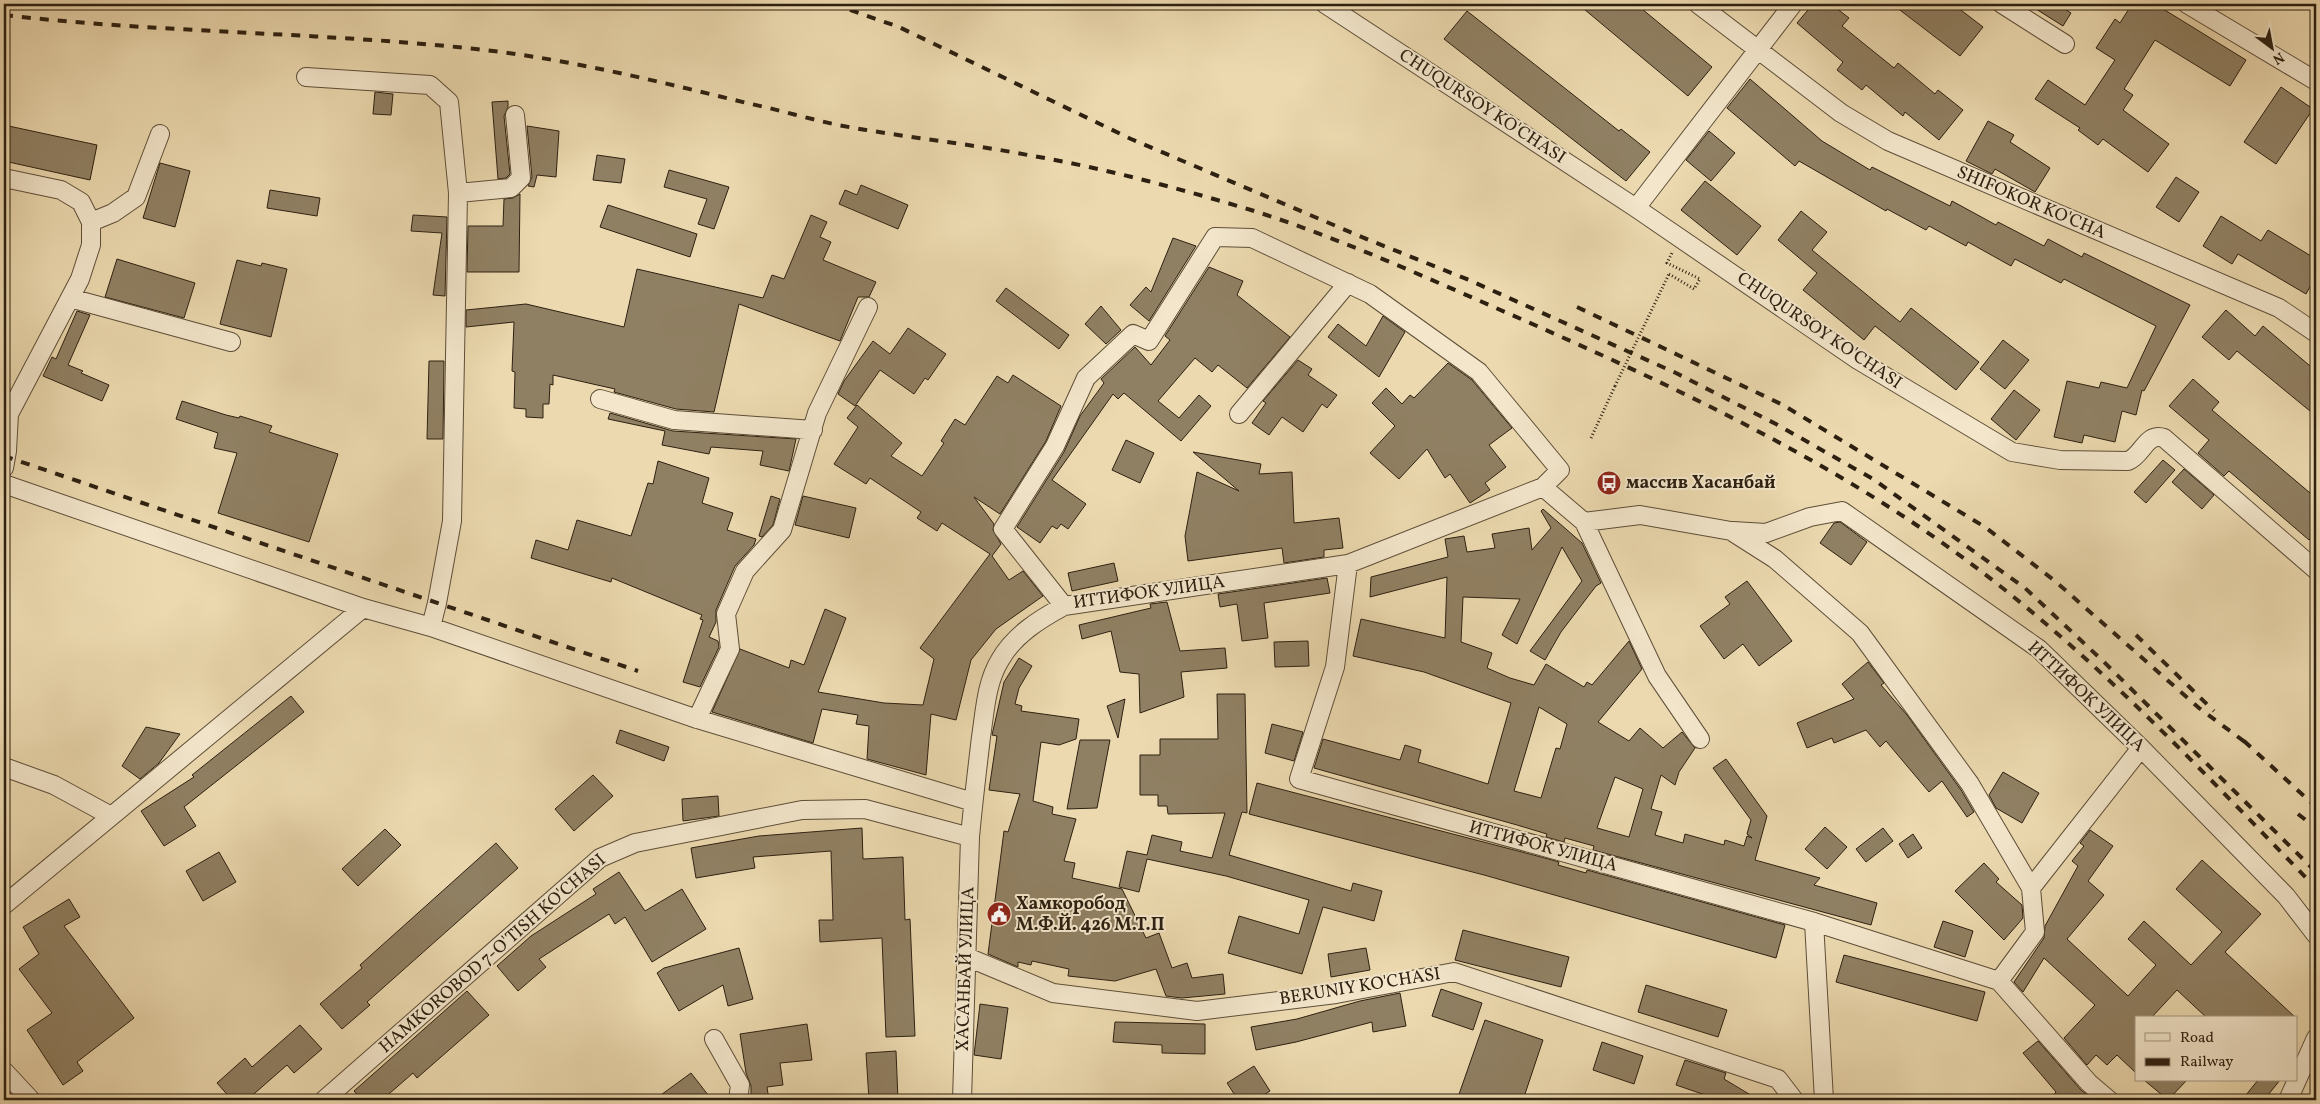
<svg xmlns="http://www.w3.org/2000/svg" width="2320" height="1104" font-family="Vollkorn,serif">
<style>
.building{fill:#908063;stroke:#2d2011;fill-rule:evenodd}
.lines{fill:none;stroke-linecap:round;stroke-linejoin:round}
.minor-casing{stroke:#5d4e38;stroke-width:20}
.path{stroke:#2d2011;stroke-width:3;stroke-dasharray:1 2.5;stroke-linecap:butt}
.minor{stroke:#f3e6cb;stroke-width:18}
.rail{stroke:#2d2011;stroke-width:4;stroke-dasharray:9 9;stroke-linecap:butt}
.path-bridge{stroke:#2d2011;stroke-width:3;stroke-dasharray:1 2.5;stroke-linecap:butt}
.labels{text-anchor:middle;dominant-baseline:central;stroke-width:4;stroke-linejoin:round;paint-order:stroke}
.street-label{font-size:18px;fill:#2d2011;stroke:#f3e6cb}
.poi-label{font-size:18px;font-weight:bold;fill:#2d2011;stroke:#f3e6cb;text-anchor:start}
</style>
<rect width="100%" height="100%" fill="#ecd9af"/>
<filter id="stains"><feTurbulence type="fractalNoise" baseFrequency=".004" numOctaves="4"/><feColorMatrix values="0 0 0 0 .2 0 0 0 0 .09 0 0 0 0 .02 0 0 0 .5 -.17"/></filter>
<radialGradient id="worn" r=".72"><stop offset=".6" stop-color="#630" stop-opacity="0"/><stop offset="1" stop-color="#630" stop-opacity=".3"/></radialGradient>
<path class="building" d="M1578,4H1636L1712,67L1688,96Z
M1813,4H1831L1849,18L1842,26L1894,68L1898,63L1935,94L1938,90L1963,110L1939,140L1905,112L1903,116L1866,85L1862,90L1837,70L1843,62L1797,23Z
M1892,4H1953L1983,27L1960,56Z
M2028,4H2057L2071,13L2063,26Z
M2132,4H2155L2246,60L2230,86L2155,40L2124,89L2133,95L2123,110L2169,144L2148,172L2103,139L2098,145L2078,130L2080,128L2035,99L2048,80L2085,105L2115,60L2096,48L2115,19L2120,23Z
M1467,11L1619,131L1621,129L1650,152L1626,181L1444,39Z
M1750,79L1822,141L1870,170L1872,167L1950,206L1952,201L1996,225L1998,222L2044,246L2048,239L2082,257L2084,253L2190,305L2144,391L2142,390L2136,415L2122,411L2115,442L2084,435L2082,443L2054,437L2067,381L2099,388L2101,382L2127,388L2156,326L2064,279L2061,283L2015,259L2011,266L1968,242L1966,246L1929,226L1926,230L1887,209L1886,211L1799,161L1795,166L1727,108Z
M2281,87L2313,109L2276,164L2244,142Z
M375,92L393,94L391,115L373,114Z
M508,101V107L504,116L510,174L506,178L498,179L492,102Z
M1988,121L2014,135L2010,142L2050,168L2035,192L1995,169L1992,174L1966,161Z
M4,125L97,145L90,180L4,161Z
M527,126L559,131L556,177L537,175L534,187L528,186L532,177Z
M1709,131L1735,153L1711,181L1686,160Z
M597,155L625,159L621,183L593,180Z
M160,163L190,171L175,227L143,218Z
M669,170L729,187L714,229L698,224L707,199L664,187Z
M2176,177L2199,192L2179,222L2156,207Z
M1705,181L1761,226L1737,255L1681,210Z
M861,185L908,205L898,229L839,204L845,190L857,195Z
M270,190L320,198L317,216L267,208Z
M520,194L519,272H467L468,226H503L504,199L513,198Z
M608,205L697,234L690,257L600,227Z
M1801,211L1827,232L1812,250L1900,322L1911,308L1979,362L1956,390L1875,326L1864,340L1803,290L1817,273L1778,240Z
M413,215L447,217L445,296L433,295L442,233L411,231Z
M811,215L827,222L820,237L831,242L823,260L876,282L869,297H858L840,341L739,304L714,412L676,409L614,392L615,389L553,375V385L550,384L549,404H543V418L526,417V409L514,408L515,372L512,371L514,322L466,327V310L526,304L624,327L637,269L763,298L772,275L784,279Z
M2221,216L2261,241L2268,230L2316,259V276L2306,294L2238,254L2232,264L2203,246Z
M1173,238L1196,246L1149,321L1130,305L1146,287L1151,292Z
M117,259L195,283L184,318L105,297Z
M237,260L261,266L262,263L287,269L271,337L220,324Z
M1209,267L1243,281L1237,295L1290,337L1247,388L1218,365L1212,372L1195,358L1158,401L1179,418L1199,395L1211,406L1181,441L1124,393L1118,399L1113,394L1052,480L1086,504L1068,529L1061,524L1057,529L1052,526L1040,543L1017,527L1064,452L1080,416L1104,383L1101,379L1135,347L1151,365L1170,340L1165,336Z
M1006,288L1069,335L1059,349L996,301Z
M1101,306L1121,330L1106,344L1085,324Z
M2226,310L2255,336L2263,326L2316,371V416L2237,351L2229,360L2202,337Z
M77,311L90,315L68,365L83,371L81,373L109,385L102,401L43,376L52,357L56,359Z
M1383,316L1405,332L1379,377L1328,337L1338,324L1366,346Z
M908,328L946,354L928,380L925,378L914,394L880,370L855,406L838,394L844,381L873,341L890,354Z
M2003,340L2029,360L2005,389L1980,369Z
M1298,360L1312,369L1308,375L1337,395L1327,408L1322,404L1303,432L1282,417L1269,435L1252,423L1266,403L1263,401Z
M429,361H444L443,439H427Z
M1448,363L1472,380L1512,428L1489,445L1506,467L1485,483L1490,490L1470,503L1450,474L1445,478L1427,449L1399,479L1370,453L1395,426L1372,403L1386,388L1402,404L1410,395L1414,398Z
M1013,375L1061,406L1046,441L1000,514L974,497L994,524L993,530L1001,544L992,556L1009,580L1023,571L1043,596L996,629L971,660L956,720L931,714L926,775L867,759L869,726L856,724L858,715L822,709L813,743L712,712L740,649L789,668L791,660L804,665L825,609L846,618L818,692L884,703L923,705L934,659L920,648L990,554L942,523L937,531L917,518L921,512L870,478L866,484L834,464L858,427L847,418L857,405L902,443L891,456L922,476L944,443L941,441L955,419L965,425L997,376L1008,383Z
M2193,379L2219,402L2212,410L2316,498V532L2309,540L2229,471L2224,476L2198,453L2209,440L2169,406Z
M2014,390L2040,410L2016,440L1991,419Z
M182,401L226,415L239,418L240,416L272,426L269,432L338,454L309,542L218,513L237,453L214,448L218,433L176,419Z
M610,413L673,431L796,439L789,471L760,465L763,451L711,447L709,454L662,445L665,431L608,419Z
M1126,440L1154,453L1140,483L1112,470Z
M1193,452L1261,464L1259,474L1292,472L1294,523L1339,518L1343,548L1324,550V557L1284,563L1282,548L1188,561L1185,536L1197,472L1239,491Z
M2163,460L2175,470L2146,503L2134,492Z
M658,461L709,478L702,503L733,513L727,530L756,539L754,545L735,566L716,610V622L709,637L718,641L719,647L700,687L683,682L703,620L700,619L702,615L612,578L611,582L531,558L536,540L568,550L577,520L631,536L648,483L653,484Z
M2184,469L2214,495L2202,509L2172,482Z
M771,496L780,499L773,525L762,537L759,536Z
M803,496L856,508L849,538L795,525Z
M1543,509L1582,543L1601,583L1596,586L1561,632L1545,660L1530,651L1582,581L1562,547L1517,644L1502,635L1520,599L1463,597L1461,642L1492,653L1487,668L1510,678L1534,685L1546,664L1584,687L1587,682L1592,685L1629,641L1642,669L1598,722L1629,741L1640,728L1663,748L1682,732L1695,748L1679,772L1675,785L1661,775L1651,809L1662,812L1655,835L1683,843L1685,834L1724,845L1725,840L1744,846L1747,836L1752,838L1747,834L1751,820L1713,768L1726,759L1767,816L1755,860L1820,878L1814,885L1877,903L1871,925L1593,850L1594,846L1565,838L1564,842L1546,837L1547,834L1517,825L1314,768L1323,739L1400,760L1405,745L1421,750L1418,762L1488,784L1511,703L1424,672L1353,656L1361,619L1445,638L1447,577L1370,597L1371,577L1448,557L1445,539L1464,536L1467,552L1495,548L1492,534L1529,528L1532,550L1551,528L1541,511ZM1539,707L1567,724L1560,749L1556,748L1541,798L1514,791ZM1615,777L1643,789L1629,837L1597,828Z
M1840,522L1867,542L1851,565L1820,543L1834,523Z
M1114,563L1118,581L1072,591L1068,573Z
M1327,578L1330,593L1264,603L1268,638L1242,641L1237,604L1220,607L1218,594Z
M1747,581L1792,641L1759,666L1743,644L1724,659L1700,626L1730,604L1725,597Z
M1167,602L1180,651L1225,648L1227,668L1181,672L1184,697L1140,713L1139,674L1120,672L1111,631L1082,639L1079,625L1151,608L1150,604Z
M1308,641L1309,666L1275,667L1274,642Z
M1019,658L1032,666L1019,688L1015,704L1022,706L1021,711L1079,719L1076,739L1059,745L1041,742L1033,801L1053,807L1052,814L1076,819L1064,861L1075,863L1072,878L1122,889L1146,938L1159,933L1172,968L1187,963L1192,978L1223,974L1225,994L1182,998L1166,996L1156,969L1115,981L1068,976L1069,969L1032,961L1031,965L1018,962V967L988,954L1004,831L1008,832L1020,794L989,790L997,736L992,735L1004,682Z
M1868,662L1884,683L1881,685L1907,715L1961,790L1974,812L1967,817L1942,781L1929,792L1886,741L1880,747L1866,730L1834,743L1832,738L1807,748L1797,723L1854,699L1842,684Z
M1217,694H1245L1247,813L1242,812L1229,855L1351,891L1353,883L1382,891L1374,921L1323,907L1302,974L1228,953L1239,916L1299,934L1309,900L1226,876L1147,859L1139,892L1119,887L1127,851L1147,855L1152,835L1182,842L1180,851L1212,858L1225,813L1168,814L1167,806H1158V795H1140V755H1160V739H1218Z
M291,696L304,712L184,807L196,826L164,846L141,811L194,777L192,775Z
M1125,699L1118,738L1107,706Z
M1272,724L1303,732L1294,761L1265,753Z
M146,727L180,734L159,763L140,779L122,766Z
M620,730L669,747L664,761L616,743Z
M1080,740H1110L1097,808L1067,809Z
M2003,772L2039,793L2022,823L1996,808L1989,795Z
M593,775L613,796L574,831L555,809Z
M1257,783L1541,857L1559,862L1558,865L1586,873L1587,870L1785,925L1776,958L1484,875L1249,814Z
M718,796L719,816L683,821L682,799Z
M1825,827L1847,847L1827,869L1805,849Z
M862,828L863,859L903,857L905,920L910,919L915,1036L886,1037L882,938L820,942L819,920H833L831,851L753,857L755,868L696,878L691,848L759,836Z
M1883,828L1893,841L1866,862L1856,849Z
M385,829L401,845L358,886L342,869Z
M2090,830L2113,846L2088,881L2104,895L2067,939L2128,996L2156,965L2128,939L2144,921L2191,965L2222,932L2176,889L2202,860L2261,914L2225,952L2296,1018H2207L2177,990L2151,1018H2136V1073L2117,1055L2107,1065L2096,1055L2087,1065L2064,1038L2095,1005L2044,958L2023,992L2014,982L2044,938L2045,926L2078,866L2072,861L2084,846L2080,843Z
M1913,834L1922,848L1908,858L1899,844Z
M496,843L518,868L367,1002L370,1005L342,1029L320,1004L362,968L360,965Z
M219,852L236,882L203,901L186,871Z
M1984,863L1999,879L1996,882L2022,905L2023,918L2004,940L1955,891Z
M619,872L645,911L682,889L706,929L652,962L625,917L615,924L609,914L539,959L546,967L518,991L497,966L531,936L596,894L593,889Z
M69,899L80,917L64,926L134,1018L77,1062L83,1071L63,1085L27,1030L52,1013L19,969L39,954L23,927Z
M1943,921L1973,931L1965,957L1934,947Z
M1463,930L1569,957L1561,987L1455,960Z
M739,948L753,999L728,1006L723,985L679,1011L657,973L664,968Z
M1366,948L1370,970L1331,977L1328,954Z
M1844,955L1985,992L1977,1021L1836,982Z
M1646,985L1727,1010L1718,1037L1638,1012Z
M1441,989L1482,1003L1473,1030L1432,1016Z
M467,991L489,1015L417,1078L413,1073L382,1100H362L354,1091Z
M1400,993L1406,1026L1373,1032L1372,1022L1296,1042L1256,1050L1251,1027L1297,1019L1360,1001Z
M980,1004L1008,1008L1001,1059L974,1055Z
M1485,1020L1543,1040L1523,1100H1457Z
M1115,1022L1205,1024V1054L1162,1053V1045L1113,1042Z
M807,1024L812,1060L780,1063L783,1085L767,1087L769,1100H751V1086L746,1073L740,1034Z
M300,1025L322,1049L294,1073L287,1065L247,1100H232L217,1083L245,1058L252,1067Z
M2038,1041L2081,1090L2093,1100H2050L2056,1092L2023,1053Z
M1602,1042L1643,1056L1634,1084L1593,1070Z
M896,1051L898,1100H869L866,1053Z
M1685,1060L1726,1073L1724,1079L1759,1100H1720L1676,1085Z
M1254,1066L1270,1091L1256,1100H1238L1227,1083Z
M691,1073L712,1100H654Z
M2144,1080H2187L2168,1100Z
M2258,1080H2280L2264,1100H2242Z"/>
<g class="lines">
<defs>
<path id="minor" d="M1325,4L1636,208L1858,360L2012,452L2060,460L2128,461C2143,455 2146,432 2164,438L2316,570
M1698,4L1841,113L1888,141L2279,308L2316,333
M2002,4L2065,44
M2187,4L2316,81
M306,77L430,85L449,102L458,193L452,521L437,603L431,627
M4,178L61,190L81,202L91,222V245L80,279L9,414L7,451L4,468
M458,193L511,188L521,178L515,115
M1636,208L1793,4
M91,222L113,213L136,197L160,134
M70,298L231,342
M600,399L674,420L813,430
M1239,414L1348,283
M4,484L363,608L431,627L697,719L973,802
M1543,487L1584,522L1640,515L1731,531L1775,559L1860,633L1970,784L2031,888L2035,932L1999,981
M1584,522L1657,676L1700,739
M1733,531L1766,533L1810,517L1842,511L2039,649L2141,748L2286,896L2316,935
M1348,564L1335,667L1299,779L1814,922L1999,981L2089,1083L2109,1100
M697,719L730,649L726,614L745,571L782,530L817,413L868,307
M4,767L54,785L111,816
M2031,888L2141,748
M4,905L363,608
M1814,922L1824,1100
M967,957L1053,993L1197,1011L1336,994L1454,972L1778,1079L1794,1100
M714,1039L740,1085L738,1100
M4,1071L31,1100
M324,1100L600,858L635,843L802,810L865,809L970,837
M962,1100L970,837C973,804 977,771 981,737C985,711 986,683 1000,660C1014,635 1040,619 1064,606L1348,564L1543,487L1560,470L1479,372L1370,294L1252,238L1215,237L1149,341L1133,334L1086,378L1055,446L1003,529L1064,606
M2288,1100L2316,1038"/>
</defs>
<use href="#minor" class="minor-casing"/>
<path class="path" d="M1669,274L1694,289L1700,279L1667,263L1672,253
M1591,438L1615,386"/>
<use href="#minor" class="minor"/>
<path class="rail" d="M833,4L899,27L1131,139L1369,240L1469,280L1676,373L1776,424L1873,479L2025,588L2104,662L2316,872
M4,15C160,33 319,32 476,49C569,59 661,82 751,104C780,110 809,119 838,125C901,137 965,143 1028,155C1103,168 1178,188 1251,210C1340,238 1427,278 1512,315C1664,382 1816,452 1951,549C2086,646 2201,770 2316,888
M1577,307L1783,405L1985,527L2055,581L2199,708L2249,745
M4,456L638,671
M2136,635L2214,711
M2244,741L2316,807
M2298,814L2316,828"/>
<path class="path-bridge" d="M1615,386L1669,274"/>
</g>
<defs>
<symbol id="bus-disc" viewBox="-11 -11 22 22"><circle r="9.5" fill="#8f2418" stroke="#f3e6cb"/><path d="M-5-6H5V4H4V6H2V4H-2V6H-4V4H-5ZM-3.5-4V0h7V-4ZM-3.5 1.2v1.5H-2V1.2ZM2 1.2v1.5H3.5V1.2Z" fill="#fff"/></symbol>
<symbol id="civic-disc" viewBox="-11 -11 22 22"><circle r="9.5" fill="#8f2418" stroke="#f3e6cb"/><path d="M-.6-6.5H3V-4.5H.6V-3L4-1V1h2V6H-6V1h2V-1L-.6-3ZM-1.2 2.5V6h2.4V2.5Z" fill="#fff"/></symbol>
</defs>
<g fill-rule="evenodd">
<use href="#bus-disc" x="1595" y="469" width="28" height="28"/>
<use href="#civic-disc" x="985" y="900" width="28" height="28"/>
</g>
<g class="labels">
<g class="street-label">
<text transform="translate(1482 107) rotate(33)">CHUQURSOY KO'CHASI</text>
<text transform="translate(2031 203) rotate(23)">SHIFOKOR KO'CHA</text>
<text transform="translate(1819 331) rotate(34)">CHUQURSOY KO'CHASI</text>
<text transform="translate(1149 593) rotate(-8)">ИТТИФОК УЛИЦА</text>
<text transform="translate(2086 697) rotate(43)">ИТТИФОК УЛИЦА</text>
<text transform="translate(1543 847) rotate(15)">ИТТИФОК УЛИЦА</text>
<text transform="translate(493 954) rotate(-41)">HAMKOROBOD 7-O'TISH KO'CHASI</text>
<text transform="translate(966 969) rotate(-88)">ХАСАНБАЙ УЛИЦА</text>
<text transform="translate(1360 987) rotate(-9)">BERUNIY KO'CHASI</text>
</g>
<g class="poi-label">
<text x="1626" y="483">массив Хасанбай</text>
<text x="1016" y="904">Хамкоробод<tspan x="1016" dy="21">М.Ф.Й. 426 М.Т.П</tspan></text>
</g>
</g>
<rect width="2320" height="1104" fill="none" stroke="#ecd9af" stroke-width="20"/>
<rect x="5" y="5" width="2310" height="1094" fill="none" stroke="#2d2011" stroke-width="2.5"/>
<rect x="10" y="10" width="2300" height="1084" fill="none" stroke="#2d2011"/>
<rect x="2135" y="1016" width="162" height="65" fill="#f3e6cb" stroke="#a49781"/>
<rect x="2145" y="1033" width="25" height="8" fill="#f3e6cb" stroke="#a49781"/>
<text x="2180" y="1042" font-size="15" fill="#2d2011">Road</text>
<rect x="2145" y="1058" width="25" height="8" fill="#2d2011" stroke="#a49781"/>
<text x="2180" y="1066" font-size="15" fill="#2d2011">Railway</text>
<g transform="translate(2272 48) rotate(148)" stroke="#f3e6cb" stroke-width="4" paint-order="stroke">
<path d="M0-4L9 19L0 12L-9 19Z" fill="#2d2011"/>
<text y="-8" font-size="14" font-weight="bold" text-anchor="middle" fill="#2d2011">N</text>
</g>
<rect width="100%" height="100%" filter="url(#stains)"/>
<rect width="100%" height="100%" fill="url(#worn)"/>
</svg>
